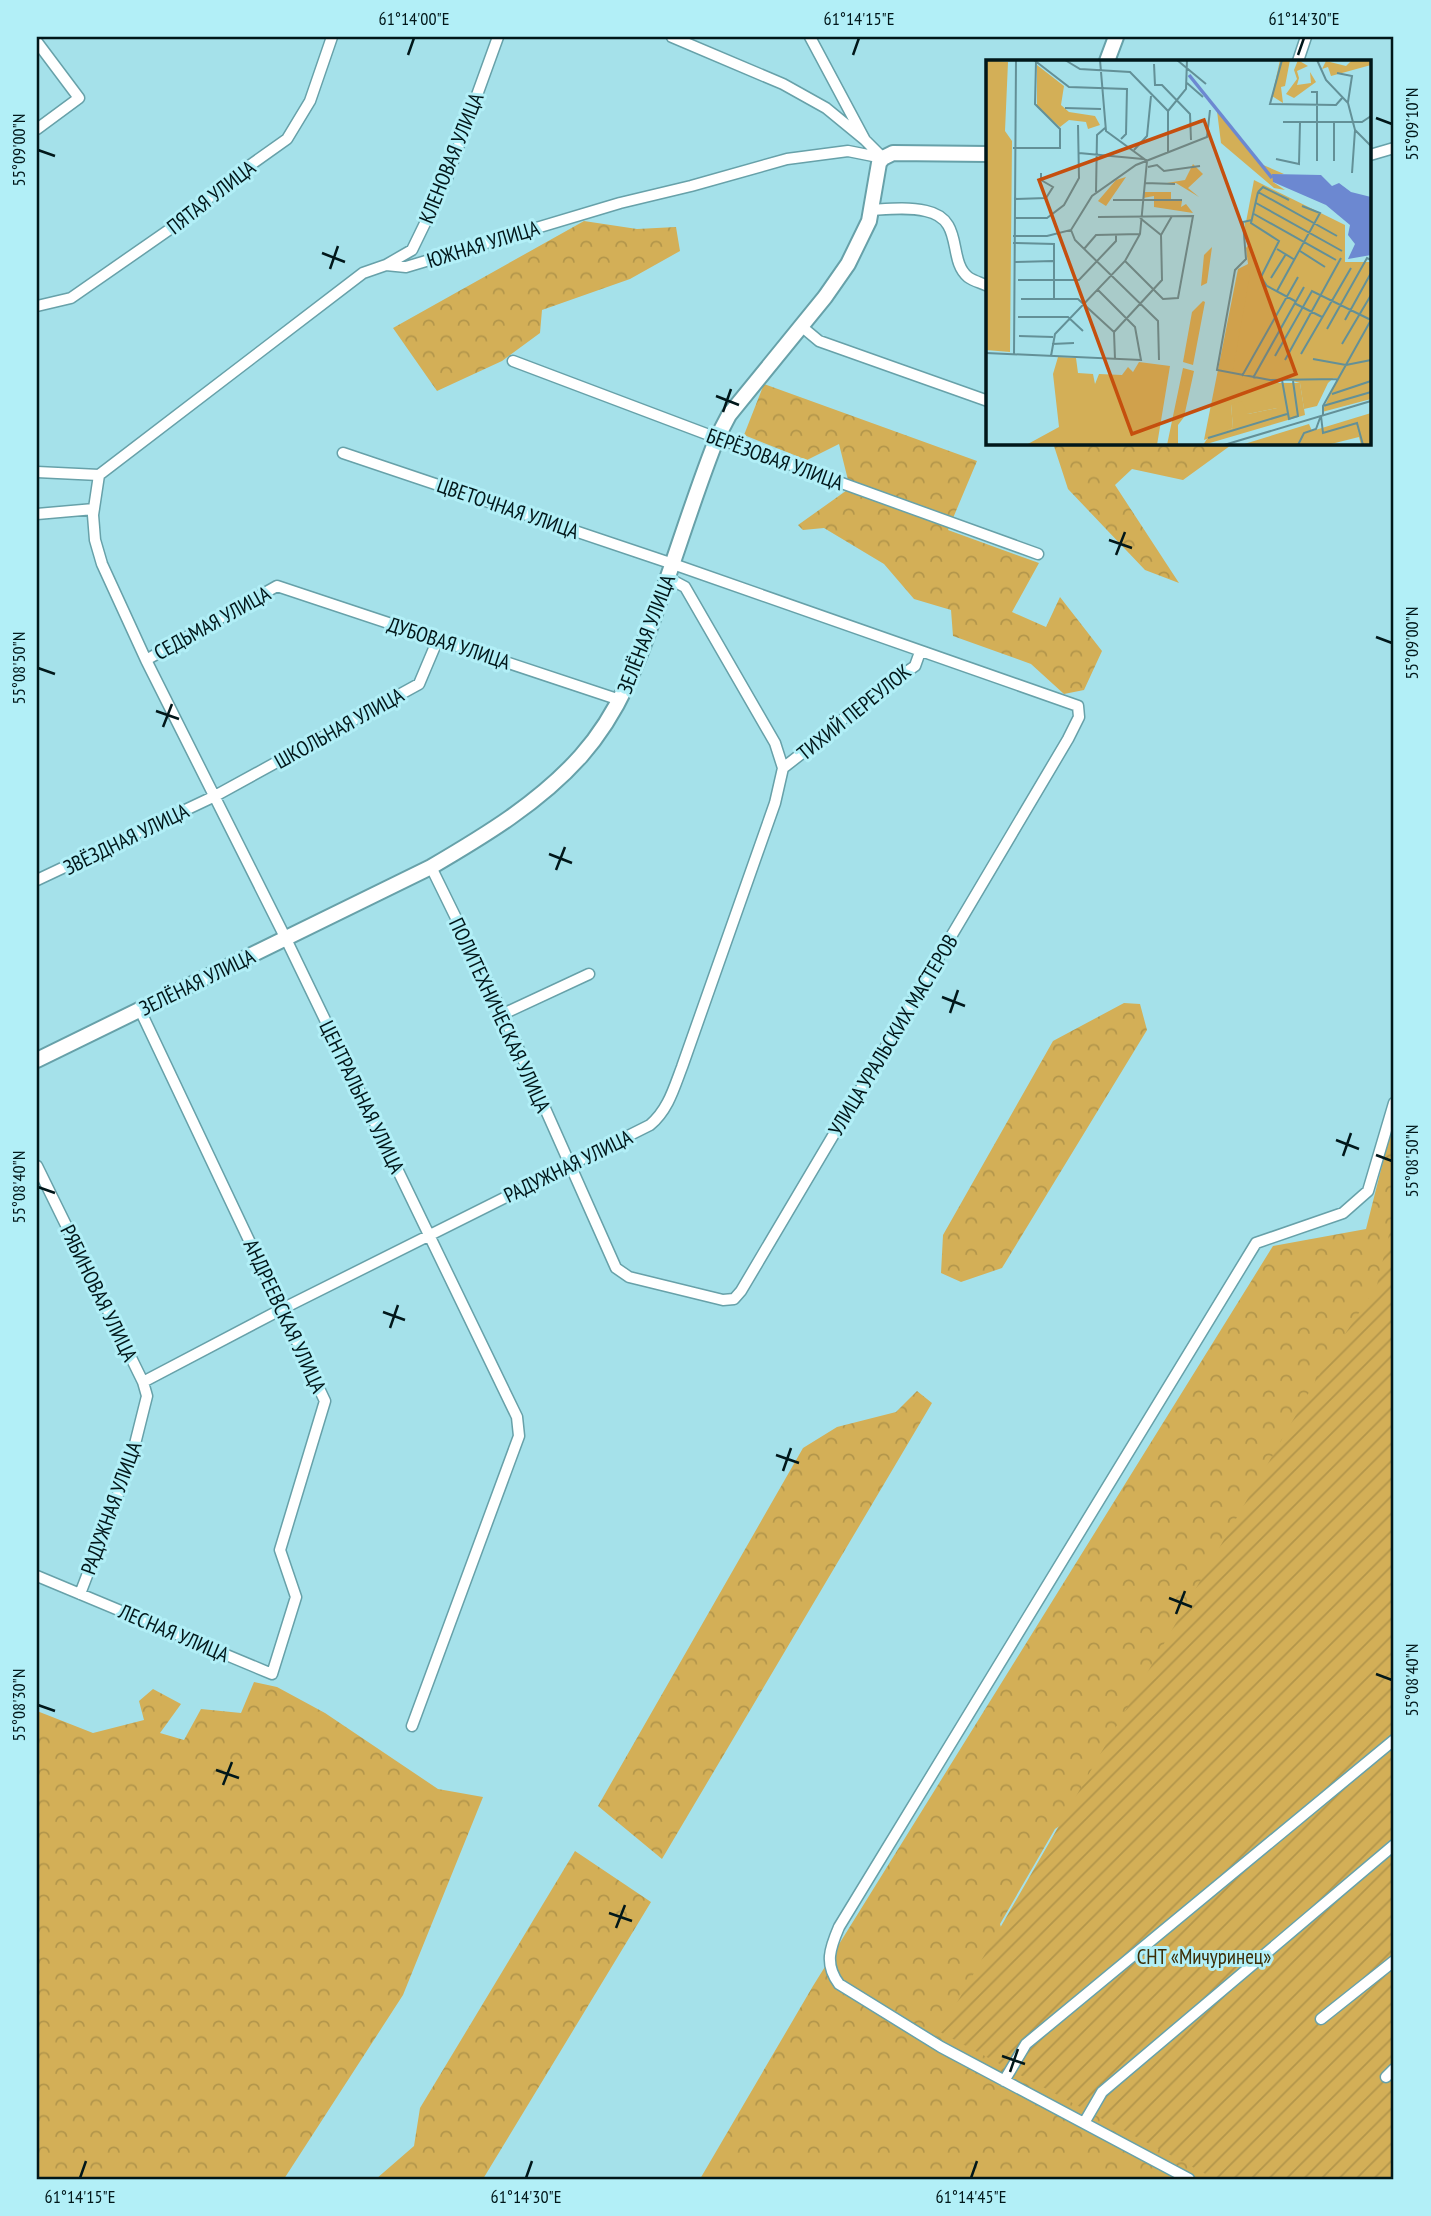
<svg xmlns="http://www.w3.org/2000/svg" width="1431" height="2216" font-family="'PT Sans Narrow',sans-serif">
<style>
.forest{fill:url(#forest-crowns)}
.garden{fill:url(#garden-furrows)}
.lines{fill:none;stroke-linecap:round;stroke-linejoin:round}
.street-casing{stroke:#67a1a9;stroke-width:13}
.secondary-casing{stroke:#67a1a9;stroke-width:18}
.street{stroke:#fff;stroke-width:10}
.secondary{stroke:#fff;stroke-width:14}
.ticks{fill:none;stroke:#01171a;stroke-width:2.5}
.labels{text-anchor:middle;dominant-baseline:central;stroke-width:6;stroke-linejoin:round;paint-order:stroke}
.street-label{font-size:21px;fill:#01171a;stroke:#b2eff7}
.park-label{font-size:21px;fill:#3c2d05;stroke:#b2eff7}
.inset-river{fill:none;stroke:#6c88d1;stroke-width:3.5}
.inset-road{fill:none;stroke:#639097;stroke-width:2}
.view{fill:#c54f0e;fill-opacity:0.15;stroke:#c54f0e;stroke-width:3.5}
.inset-edge{fill:none;stroke:#01171a;stroke-width:3.5}
.neatline{fill:none;stroke:#01171a;stroke-width:2.5}
.ticks-label{font-size:18px;text-anchor:middle;fill:#01171a}
</style>
<defs>
<pattern id="forest-crowns" width="20" height="18" patternUnits="userSpaceOnUse" patternTransform="scale(1.75)"><rect width="20" height="18" fill="#d3af57"/><path d="M2 6a3 3 0 1 1 6 0M12 15a3 3 0 1 1 6 0" fill="none" stroke="#b3964b"/></pattern>
<pattern id="garden-furrows" width="10" height="10" patternUnits="userSpaceOnUse" patternTransform="scale(1.75)"><rect width="10" height="10" fill="#d3af57"/><path d="M-1 1l2-2M0 10L10 0M9 11l2-2" fill="none" stroke="#b3964b"/></pattern>
</defs>
<rect width="100%" height="100%" fill="#a5e1ea"/>
<path class="forest" d="M584,221L637,229L676,227L680,251L630,279L542,310L540,333L502,361L437,391L393,328Z
M764,384L977,461L948,530L1039,563L1012,612L1046,627L1060,597L1102,651L1084,690L1064,694L1031,664L953,636L951,610L914,599L884,564L824,528L803,530L798,525L850,488L839,444L807,460L744,435Z
M1053,443H1234L1183,480L1132,469L1115,485L1179,583L1145,570L1068,489Z
M1124,1003L1140,1004L1147,1030L1002,1268L961,1282L941,1273L943,1235L1053,1041Z
M1394,1118V1302L1170,1751L1055,1829L1000,1924L1033,2032L1394,2179H700L813,1986L1273,1246L1366,1229Z
M917,1391L932,1403L662,1859L598,1806L803,1448L837,1427L896,1412Z
M254,1682L277,1687L325,1713L438,1789L483,1797L403,1995L284,2179H37V1711L93,1733L144,1720L139,1701L153,1689L181,1704L160,1733L184,1740L201,1709L241,1713Z
M575,1851L651,1902L483,2179H376L414,2146L420,2108Z"/>
<path class="garden" d="M1394,1213V2179H1215L940,2032L1323,1368L1377,1285Z"/>
<g class="lines">
<defs>
<path id="street" d="M672,37L783,84L826,108L865,140
M810,37L865,140L883,158
M37,42L79,98L37,129
M1298,61L1306,37
M1370,155L1394,148
M871,210C889,209 908,207 926,211C965,219 947,260 968,277C973,281 982,283 988,286
M386,265L412,250L447,178L498,37
M37,306L71,298L173,227L242,171L287,139L310,101L332,37
M801,326L819,341L988,401
M513,361L717,438L1038,554
M343,453L673,564L1078,706L1079,717L1068,739L741,1291L734,1299L723,1300L629,1277L616,1268L503,1014L431,867
M37,472L99,475L363,273L386,265L406,267L620,203L691,186L787,159L848,151L883,158
M99,475L93,515L95,540L102,564L146,660L286,939L517,1417L519,1436L412,1726
M37,514L94,509
M146,660L277,586L620,700
M783,768L832,730L852,710L915,666L920,652
M37,880L215,796L419,684L438,639
M503,1014L589,974
M37,1166L143,1382L147,1396L131,1460L80,1594
M143,1382L282,1309L650,1125C668,1110 674,1088 682,1067L775,803L783,768L775,743L685,587L668,578
M37,1576L272,1674L296,1597L280,1550L325,1401L140,1010
M1321,2019L1394,1961
M1386,2077L1394,2069
M1004,2081L1026,2044L1394,1740
M1084,2123L1102,2092L1394,1845
M1189,2179L941,2047L839,1984C824,1964 830,1948 839,1927L1256,1243L1343,1213L1368,1191L1394,1103"/>
<path id="secondary" d="M1107,61L1116,37
M37,1060L431,867C484,836 539,803 581,756C620,712 639,660 658,605C678,550 695,493 717,438L729,415L825,297L848,264L869,221L879,163L883,158L893,153L988,154"/>
</defs>
<use href="#street" class="street-casing"/>
<use href="#secondary" class="secondary-casing"/>
<use href="#street" class="street"/>
<use href="#secondary" class="secondary"/>
</g>
<path class="ticks" d="M408,55L414,38M853,55L859,38M1298,55L1304,38M1376,118L1392,124M38,150L55,156M322,253L345,262M330,269L338,246M716,396L739,405M723,412L731,389M1109,540L1132,548M1116,555L1125,532M1376,637L1392,643M38,668L55,674M156,711L179,719M163,727L172,704M549,854L572,863M556,870L565,847M942,997L965,1006M950,1013L958,990M1336,1140L1359,1149M1376,1155L1392,1161M1343,1156L1351,1133M38,1187L55,1193M383,1312L405,1320M390,1328L398,1305M776,1455L799,1463M783,1471L791,1448M1169,1598L1192,1607M1176,1614L1185,1591M1376,1674L1392,1680M38,1705L55,1711M216,1770L239,1778M223,1785L232,1762M609,1913L632,1921M616,1928L625,1905M1002,2056L1025,2064M1010,2072L1018,2049M80,2178L86,2161M526,2178L532,2161M971,2178L977,2161"/>
<g class="labels">
<g class="street-label">
<text transform="translate(451 158) rotate(-68)">КЛЕНОВАЯ УЛИЦА</text>
<text transform="translate(211 197) rotate(-38)">ПЯТАЯ УЛИЦА</text>
<text transform="translate(483 244) rotate(-17)">ЮЖНАЯ УЛИЦА</text>
<text transform="translate(775 459) rotate(20)">БЕРЁЗОВАЯ УЛИЦА</text>
<text transform="translate(508 508) rotate(19)">ЦВЕТОЧНАЯ УЛИЦА</text>
<text transform="translate(212 623) rotate(-29)">СЕДЬМАЯ УЛИЦА</text>
<text transform="translate(646 634) rotate(-69)">ЗЕЛЁНАЯ УЛИЦА</text>
<text transform="translate(449 643) rotate(18)">ДУБОВАЯ УЛИЦА</text>
<text transform="translate(854 712) rotate(-39)">ТИХИЙ ПЕРЕУЛОК</text>
<text transform="translate(339 728) rotate(-29)">ШКОЛЬНАЯ УЛИЦА</text>
<text transform="translate(126 839) rotate(-26)">ЗВЁЗДНАЯ УЛИЦА</text>
<text transform="translate(197 982) rotate(-26)">ЗЕЛЁНАЯ УЛИЦА</text>
<text transform="translate(500 1015) rotate(65)">ПОЛИТЕХНИЧЕСКАЯ УЛИЦА</text>
<text transform="translate(893 1035) rotate(-59)">УЛИЦА УРАЛЬСКИХ МАСТЕРОВ</text>
<text transform="translate(362 1097) rotate(64)">ЦЕНТРАЛЬНАЯ УЛИЦА</text>
<text transform="translate(568 1166) rotate(-26)">РАДУЖНАЯ УЛИЦА</text>
<text transform="translate(99 1293) rotate(64)">РЯБИНОВАЯ УЛИЦА</text>
<text transform="translate(285 1316) rotate(65)">АНДРЕЕВСКАЯ УЛИЦА</text>
<text transform="translate(111 1508) rotate(-70)">РАДУЖНАЯ УЛИЦА</text>
<text transform="translate(174 1633) rotate(23)">ЛЕСНАЯ УЛИЦА</text>
</g>
<g class="park-label">
<text x="1204" y="1956">СНТ «Мичуринец»</text>
</g>
</g>
<g transform="translate(986 60)">
<rect width="385" height="385" fill="#a5e1ea"/>
<path d="M0,0L22,2L19,71L26,81L24,292L0,290Z" fill="#d3af57"/>
<path d="M294,0H304L299,26L295,27L297,43L286,36ZM312,0L322,6L311,11L313,18L311,25L325,23L324,12L330,22L308,38L300,34L311,19L308,10ZM366,0H385V5L345,16L342,7L336,9L340,1L360,6ZM51,5L78,26L75,45L83,52L109,56L114,65L102,69L100,62L83,60L74,67L51,47ZM207,104L217,114L202,128L213,137L190,123H181L199,120ZM140,117L120,146L112,141L130,120ZM157,132H185V141H196L195,147L200,144L207,153L168,147V136L157,138ZM259,161L289,178L249,299L257,310L355,311L342,323L331,346L318,349L314,323L299,319L291,323V348L262,354L245,344L247,368L218,380L252,209L262,204L260,188L267,179L258,177ZM226,187L221,223L215,226L218,195ZM217,241L219,242L207,305L197,302L206,252ZM72,297L90,298L92,313L107,314L109,324L113,314L136,315L142,307L147,312L153,302L184,306L171,385H40L73,367L67,314ZM197,308L208,311L198,357L192,365V385H181Z" fill="#d3af57"/>
<path d="M231,51L275,104L298,114L287,115V122L299,130L288,128L235,83Z" fill="#d3af57"/>
<path d="M268,120L359,165V202H385V339L336,352L352,318L287,319L246,314L265,210L260,162ZM291,323H314L319,355L217,385L223,376L247,368L245,344L256,341L262,354L291,348ZM385,353V385H375L373,377L341,385H255L323,364L326,371Z" fill="#d3af57"/>
<path d="M286,114L335,115L346,126L353,123L365,132L385,137V195L362,199L369,184L362,175L364,165L340,145L287,122Z" fill="#6c88d1"/>
<path class="inset-river" d="M203,15L286,118"/>
<path class="inset-road" d="M48,0L83,27L141,29L140,74L135,79M79,0L94,9L144,12L182,51V92M191,0L220,24M296,0L284,44L350,45L357,37M331,0L340,20L362,43L369,70L385,86M168,4L169,25H176L204,54L205,80M351,13L366,16L362,42M201,23L217,37M325,32H331V101M79,48L115,49M182,51L200,29L201,0M297,62H376L385,56M348,63V101M27,88H74V69L49,44L50,2M148,90L161,76L165,36M93,93L157,99M290,99L313,104L314,63M162,107L171,105L178,111L214,106M366,113L369,70M385,122V86M159,123L189,124M110,132L111,75L119,68M272,132L265,163L293,181L275,217L281,226L309,241M272,132L351,176M272,132L277,127L303,140M28,139L60,138L67,127L55,120V113M127,140H196M270,143L356,191M268,154L350,200M112,157L207,156L192,238L177,239L139,201M28,158H61L78,145L93,118L92,65M266,160L257,162L260,199L249,210L231,310L284,320L352,319M85,170L89,180L172,261L173,300M175,175L186,156M27,176H61L85,170L106,136L150,105L221,77L224,50M27,183L68,184V238M98,189L110,175L154,174M291,189L309,200M314,191L339,207M28,202L67,201M285,218L300,194M32,220H93L130,181V175M291,231L334,153L316,146M35,239H92L128,272M308,243L336,257M32,257H82L97,271M359,260L385,213M341,269L381,198L385,200M128,272L176,220L175,175L154,158M128,272L129,299M33,276L67,277M66,284L88,283M356,284L385,235M0,293L155,300L149,267L112,230M315,294L365,208M28,295L30,0M65,296L69,274L139,201L154,174L161,101L120,71L114,0M289,296L326,231L385,260M327,299L360,305L385,300M299,300L355,198M256,316L312,217M267,318L318,227M296,320L303,359L312,356L307,321M346,334L385,321M337,346L385,332M335,356L337,373L371,363L377,385M337,356V346L385,260M222,378L301,354M238,385L385,341M312,385L318,373L330,369L334,358"/>
<path class="view" d="M218,60L310,314L146,374L53,120Z"/>
<rect width="385" height="385" class="inset-edge"/>
</g>
<rect width="1431" height="2216" fill="none" stroke="#b2eff7" stroke-width="77"/>
<rect x="38" y="38" width="1354" height="2140" class="neatline"/>
<g class="ticks-label">
<text x="414" y="25">61°14'00"E</text>
<text x="859" y="25">61°14'15"E</text>
<text x="1304" y="25">61°14'30"E</text>
<text transform="translate(1412 124) rotate(-90)" y="6">55°09'10"N</text>
<text transform="translate(19 150) rotate(-90)" y="6">55°09'00"N</text>
<text transform="translate(1412 643) rotate(-90)" y="6">55°09'00"N</text>
<text transform="translate(19 668) rotate(-90)" y="6">55°08'50"N</text>
<text transform="translate(1412 1161) rotate(-90)" y="6">55°08'50"N</text>
<text transform="translate(19 1187) rotate(-90)" y="6">55°08'40"N</text>
<text transform="translate(1412 1680) rotate(-90)" y="6">55°08'40"N</text>
<text transform="translate(19 1705) rotate(-90)" y="6">55°08'30"N</text>
<text x="80" y="2203">61°14'15"E</text>
<text x="526" y="2203">61°14'30"E</text>
<text x="971" y="2203">61°14'45"E</text>
</g>
</svg>
